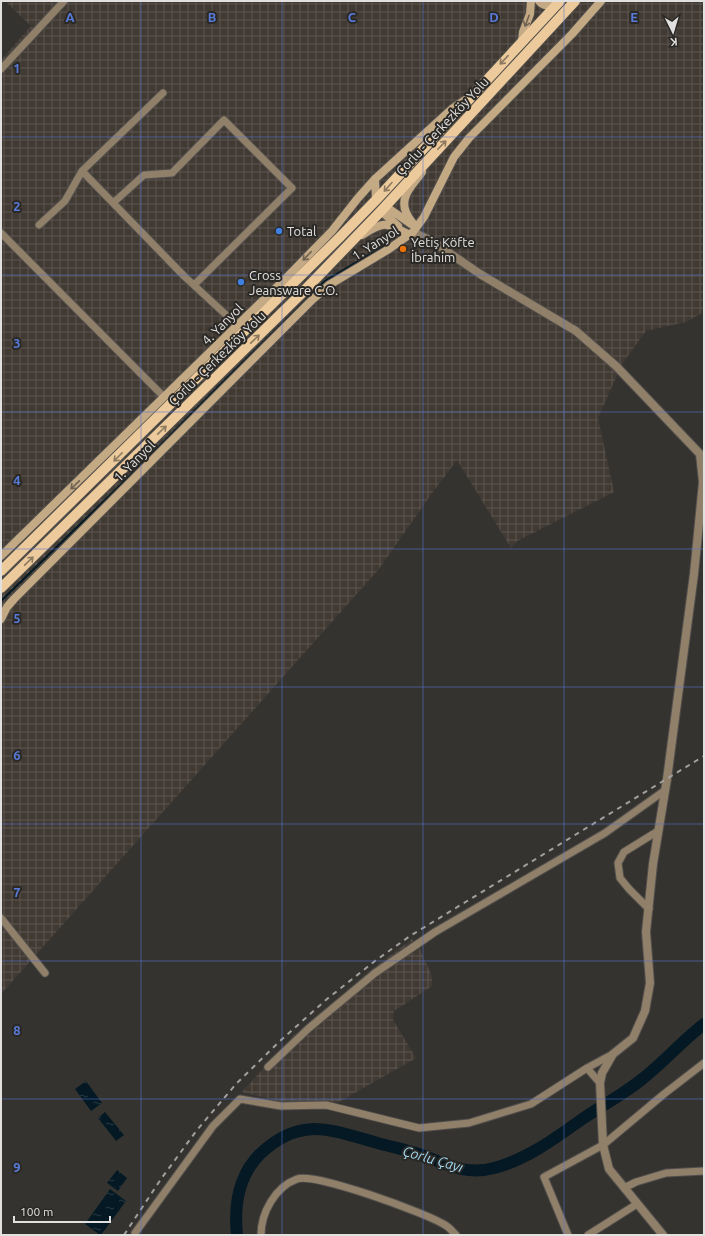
<svg xmlns="http://www.w3.org/2000/svg" width="705" height="1236" font-family="Ubuntu,sans-serif">
<style>
.industrial{fill:url(#industrial-grid)}
.water{fill:url(#water-ripples)}
.lines{fill:none;stroke-linecap:round;stroke-linejoin:round}
.stream{stroke:#041923;stroke-width:2}
.river{stroke:#041923;stroke-width:12}
.minor-casing{stroke:#514f4c;stroke-width:9}
.tertiary-casing{stroke:#514f4c;stroke-width:10}
.secondary-casing{stroke:#514f4c;stroke-width:10}
.primary-casing{stroke:#514f4c;stroke-width:12}
.minor{stroke:#907f69;stroke-width:7}
.tertiary{stroke:#907f69;stroke-width:8}
.secondary{stroke:#c4a985;stroke-width:8}
.primary{stroke:#edca9b;stroke-width:10}
.rail{stroke:#a2a09f;stroke-width:2;stroke-dasharray:5 5;stroke-linecap:butt}
.oneway{stroke:#706351}
.oneway2{stroke:#8c7a60}
.grid{fill:none;stroke:#587ada;stroke-width:1;stroke-opacity:0.55}
.shop-dot{fill:#3f7fe0;stroke:#2b2926;stroke-width:1.5}
.food-dot{fill:#e8710a;stroke:#2b2926;stroke-width:1.5}
.labels{text-anchor:middle;dominant-baseline:central;stroke-width:4;stroke-linejoin:round;paint-order:stroke}
.street-label{font-size:13px;fill:#e3e1e0;stroke:#2b2926}
.poi-label{font-size:13px;fill:#e3e1e0;stroke:#2b2926;text-anchor:start}
.water-label{font-size:14px;font-style:italic;fill:#a0d8f3;stroke:#2b2926}
.grid-label{font-size:13px;text-anchor:middle;font-weight:bold;fill:#587ada;stroke:#2b2926;stroke-width:4;stroke-linejoin:round;paint-order:stroke}
</style>
<defs>
<pattern id="industrial-grid" width="8" height="8" patternUnits="userSpaceOnUse"><rect width="8" height="8" fill="#413a33"/><path d="M0 4h8M4 0v8" fill="none" stroke="#5c5650"/></pattern>
<pattern id="water-ripples" width="26" height="14" patternUnits="userSpaceOnUse"><rect width="26" height="14" fill="#041923"/><path d="M2 4q2-2 4 0t4 0M15 11q2-2 4 0t4 0" fill="none" stroke="#283a43"/></pattern>
</defs>
<rect width="100%" height="100%" fill="#353330"/>
<path class="industrial" d="M5,1H704V312L686,322L646,331L622,364L598,418L614,492L517,541L511,548L457,460L430,496L379,569L1,994V60L31,26Z
M412,939L419,947L432,976V986L394,1011L393,1020L416,1058L337,1103L278,1101L242,1092L294,1035L371,970Z"/>
<path class="water" d="M86,1081L102,1103L91,1111L75,1089Z
M105,1112L124,1135L116,1141L98,1118Z
M117,1170L127,1178L118,1191L107,1183Z
M110,1189L126,1201L101,1235H100L85,1224Z"/>
<g class="lines">
<path class="stream" d="M1,601L137,469L217,388L325,281L343,270L388,244"/>
<path class="river" d="M237,1235C234,1206 238,1176 260,1154C302,1114 333,1131 381,1144C396,1148 412,1151 427,1157C450,1166 468,1175 494,1168C525,1160 553,1140 578,1122C599,1107 621,1096 641,1080C663,1063 682,1041 704,1024"/>
<defs>
<path id="minor" d="M1,69L64,1
M82,171L184,276L237,325
M113,203L144,175L172,173L224,120L292,188L194,285
M39,225L65,201L82,171L163,93
M1,233L164,397
M649,909L629,889L620,878L618,863L624,852L658,831
M1,918L45,973
M268,1067L309,1028L375,973L435,932L502,893L605,833L664,791
M600,1083L587,1068L613,1054
M624,1188L636,1182L666,1173L704,1171
M135,1233L213,1126L240,1099L281,1106L326,1105L419,1128L469,1123L531,1104L587,1068
M261,1235C261,1213 275,1187 297,1179C314,1172 426,1213 445,1225C449,1227 453,1232 456,1235
M568,1235L544,1177L603,1145L664,1094L704,1063
M588,1235L637,1204"/>
<path id="tertiary" d="M413,232L430,240L445,250L480,274L576,331L616,366L700,454L703,482L694,574L667,779L653,864L646,932L650,983L645,1011L633,1038L613,1054L602,1073L600,1083L603,1145L609,1169L663,1235"/>
<path id="secondary" d="M539,1C543,6 549,6 555,6
M522,41L523,32L530,14L531,1
M375,179L376,200
M385,206L411,224
M381,211L398,226
M416,228C413,223 408,218 406,212C399,196 414,184 422,172
M362,235C386,220 386,223 410,235
M1,556L289,275L332,231L358,198L375,179L453,108L465,100
M1,619L7,607L14,599L312,300L329,285L389,249L413,232L424,217L454,157L469,138L572,34L601,1"/>
<path id="primary" d="M1,571L340,237L376,200L560,1
M1,588L300,295L381,211L575,1"/>
</defs>
<use href="#minor" class="minor-casing"/>
<use href="#tertiary" class="tertiary-casing"/>
<use href="#secondary" class="secondary-casing"/>
<use href="#primary" class="primary-casing"/>
<use href="#minor" class="minor"/>
<use href="#tertiary" class="tertiary"/>
<use href="#secondary" class="secondary"/>
<use href="#primary" class="primary"/>
<path class="rail" d="M124,1235L161,1179L197,1130L236,1084L280,1041L327,999L375,961L410,936L704,756"/>
</g>
<defs><path id="oneway-shaft" d="M-6 0H5M1.5-3L5.5 0L1.5 3" fill="none" stroke-width="1.6" stroke-linecap="round" stroke-linejoin="round"/></defs>
<g class="oneway">
<use href="#oneway-shaft" transform="translate(527 21) rotate(110)"/>
<use href="#oneway-shaft" transform="translate(307 256) rotate(134)"/>
<use href="#oneway-shaft" transform="translate(75 485) rotate(136)"/>
</g>
<g class="oneway2">
<use href="#oneway-shaft" transform="translate(504 60) rotate(133)"/>
<use href="#oneway-shaft" transform="translate(442 145) rotate(-46)"/>
<use href="#oneway-shaft" transform="translate(388 187) rotate(132)"/>
<use href="#oneway-shaft" transform="translate(255 339) rotate(-44)"/>
<use href="#oneway-shaft" transform="translate(162 430) rotate(-44)"/>
<use href="#oneway-shaft" transform="translate(118 457) rotate(135)"/>
<use href="#oneway-shaft" transform="translate(29 561) rotate(-44)"/>
</g>
<path class="grid" d="M141,1V1235M282,1V1235M423,1V1235M564,1V1235M1,137H704M1,275H704M1,412H704M1,549H704M1,687H704M1,824H704M1,961H704M1,1099H704"/>
<g class="shop-dot">
<circle cx="279" cy="231" r="4"/>
<circle cx="241" cy="282" r="4"/>
</g>
<circle class="food-dot" cx="403" cy="249" r="4"/>
<g class="labels">
<g class="street-label">
<text transform="translate(442 126) rotate(-47)">Çorlu - Çerkezköy Yolu</text>
<text transform="translate(375 243) rotate(-32)">1. Yanyol</text>
<text transform="translate(222 324) rotate(-45)">4. Yanyol</text>
<text transform="translate(217 358) rotate(-44)">Çorlu - Çerkezköy Yolu</text>
<text transform="translate(134 461) rotate(-45)">1. Yanyol</text>
</g>
<g class="poi-label">
<text x="287" y="231">Total</text>
<text x="411" y="242">Yetiş Köfte<tspan x="411" dy="15">İbrahim</tspan></text>
<text x="249" y="275">Cross<tspan x="249" dy="15">Jeansware C.O.</tspan></text>
</g>
<g class="water-label">
<text transform="translate(433 1159) rotate(16)">Çorlu Çayı</text>
</g>
</g>
<g class="grid-label">
<text x="70" y="22">A</text>
<text x="212" y="22">B</text>
<text x="352" y="22">C</text>
<text x="494" y="22">D</text>
<text x="634" y="22">E</text>
<text x="17" y="73">1</text>
<text x="17" y="211">2</text>
<text x="17" y="348">3</text>
<text x="17" y="485">4</text>
<text x="17" y="623">5</text>
<text x="17" y="760">6</text>
<text x="17" y="897">7</text>
<text x="17" y="1035">8</text>
<text x="17" y="1172">9</text>
</g>
<rect width="705" height="1236" fill="none" stroke="#e3e1e0" stroke-width="4"/>
<g transform="translate(673 32) rotate(175)" stroke="#2b2926" stroke-width="3" paint-order="stroke">
<path d="M0-3L7 15L0 10L-7 15Z" fill="#e3e1e0"/>
<text y="-6" font-size="11" font-weight="bold" text-anchor="middle" fill="#e3e1e0">K</text>
</g>
<path d="M14 1216v6h96v-6" fill="none" stroke="#e3e1e0" stroke-width="2"/>
<text x="20" y="1216" font-size="12" fill="#e3e1e0" stroke="#2b2926" stroke-width="3" paint-order="stroke">100 m</text>
</svg>
